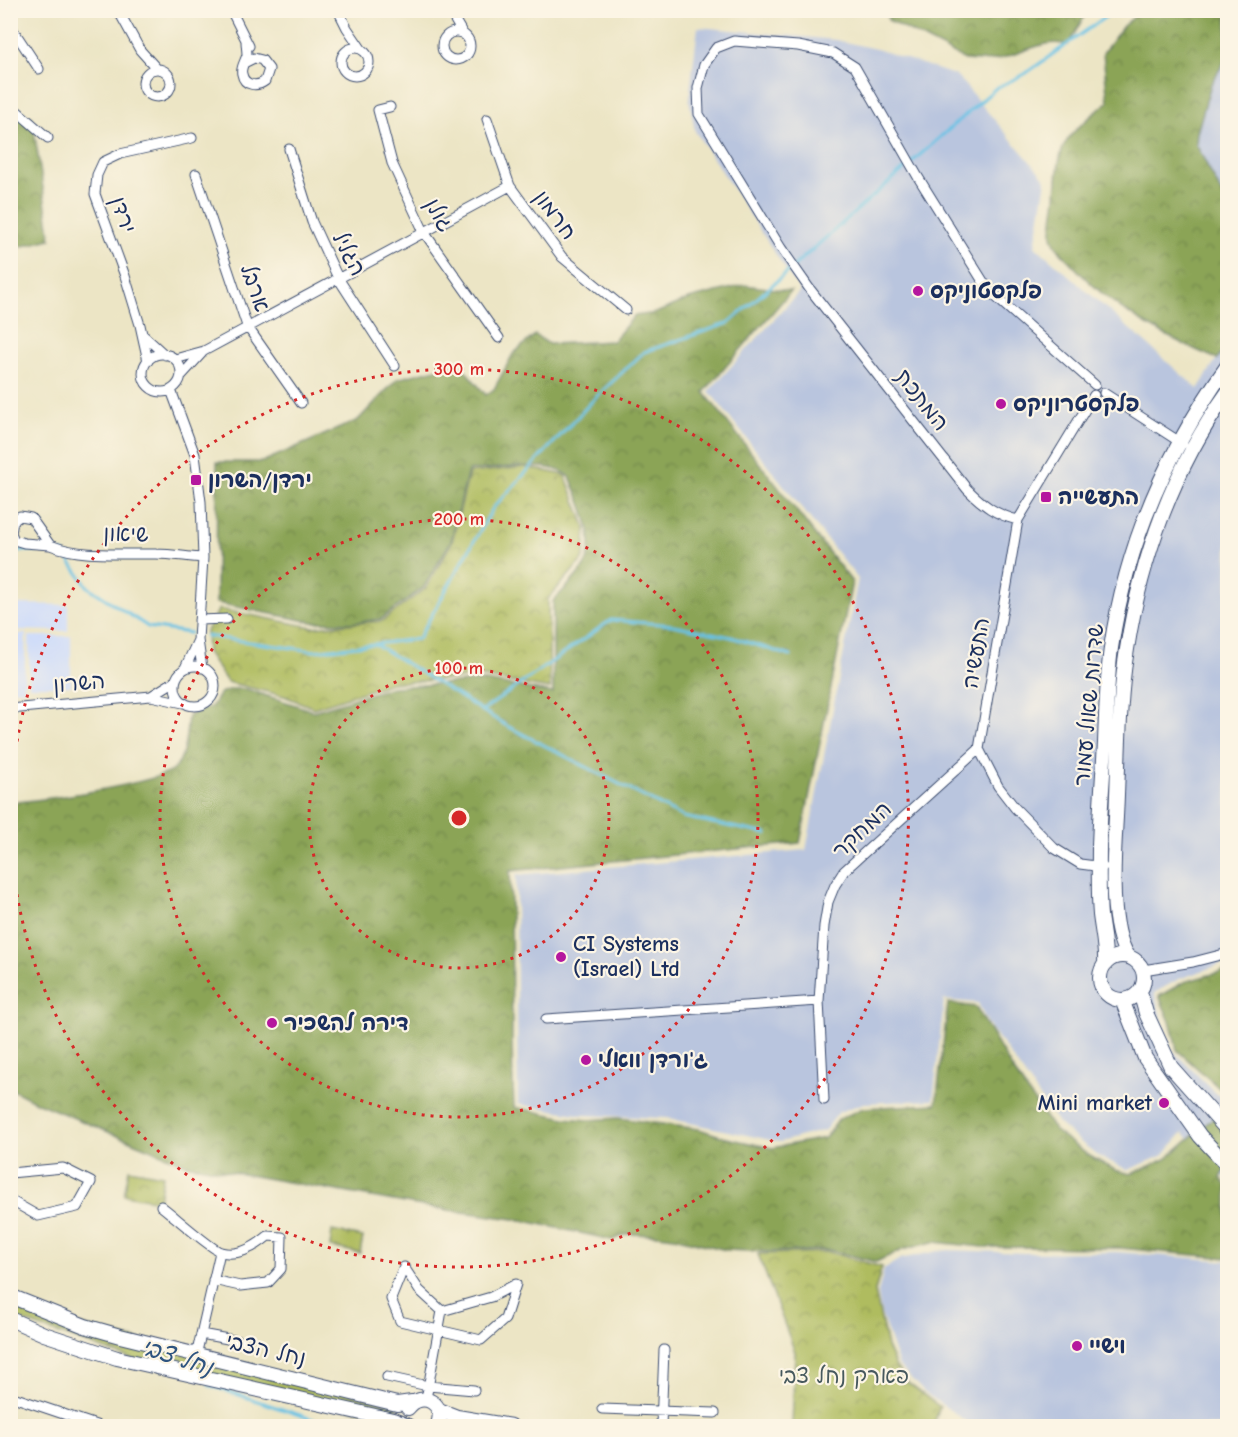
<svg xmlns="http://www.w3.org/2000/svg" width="1238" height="1437" font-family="'Comic Neue','Playpen Sans Hebrew',sans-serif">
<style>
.built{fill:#cddbfa}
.industrial{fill:#b9c5de}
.grass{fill:#afbc5f;stroke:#65765e;stroke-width:1.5}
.forest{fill:url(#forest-crowns);stroke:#536a5a;stroke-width:1.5}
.park{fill:url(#park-crowns);stroke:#65765e;stroke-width:1.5}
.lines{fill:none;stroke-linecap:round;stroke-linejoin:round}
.stream{stroke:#67c2e5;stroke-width:3}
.street-casing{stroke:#3a4a6d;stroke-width:11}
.secondary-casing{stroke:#3a4a6d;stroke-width:16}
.street{stroke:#fff;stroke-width:9}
.secondary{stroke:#fff;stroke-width:14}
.ring{fill:none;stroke:#d62828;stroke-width:3;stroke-dasharray:3 6}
.poi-dot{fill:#b5179e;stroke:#fcf5e5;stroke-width:2}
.labels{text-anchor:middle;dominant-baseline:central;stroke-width:4.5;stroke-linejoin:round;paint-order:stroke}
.street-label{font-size:22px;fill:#1b2f5e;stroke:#fcf5e5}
.poi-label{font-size:22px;font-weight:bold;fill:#1b2f5e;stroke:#fcf5e5;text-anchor:start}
.park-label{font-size:22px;fill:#47595e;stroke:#fcf5e5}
.water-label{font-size:24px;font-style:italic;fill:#2e5480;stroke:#fcf5e5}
.centre{fill:#d62828;stroke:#fcf5e5;stroke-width:3}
.ring-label{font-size:18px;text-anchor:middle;font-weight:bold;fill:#d62828;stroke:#fcf5e5;stroke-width:4.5;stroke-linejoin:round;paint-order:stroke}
</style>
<defs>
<pattern id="forest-crowns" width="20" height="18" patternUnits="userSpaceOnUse" patternTransform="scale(1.5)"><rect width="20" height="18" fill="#8ba456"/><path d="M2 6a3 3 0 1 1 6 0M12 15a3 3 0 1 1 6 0" fill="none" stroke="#71864a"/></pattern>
<pattern id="park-crowns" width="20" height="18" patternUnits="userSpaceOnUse" patternTransform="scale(1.5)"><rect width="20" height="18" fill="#afbc5f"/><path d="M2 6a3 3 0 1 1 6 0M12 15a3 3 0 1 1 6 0" fill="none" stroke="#8e9952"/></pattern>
</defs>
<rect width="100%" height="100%" fill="#fcf5e5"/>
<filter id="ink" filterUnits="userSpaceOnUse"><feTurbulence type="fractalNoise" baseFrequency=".0167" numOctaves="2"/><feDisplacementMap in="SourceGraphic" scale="12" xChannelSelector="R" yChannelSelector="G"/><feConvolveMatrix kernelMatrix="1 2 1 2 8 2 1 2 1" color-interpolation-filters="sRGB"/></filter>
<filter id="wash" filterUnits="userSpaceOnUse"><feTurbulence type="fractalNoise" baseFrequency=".008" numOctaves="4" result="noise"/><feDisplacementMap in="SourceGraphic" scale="24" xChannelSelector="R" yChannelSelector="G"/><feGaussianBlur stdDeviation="1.35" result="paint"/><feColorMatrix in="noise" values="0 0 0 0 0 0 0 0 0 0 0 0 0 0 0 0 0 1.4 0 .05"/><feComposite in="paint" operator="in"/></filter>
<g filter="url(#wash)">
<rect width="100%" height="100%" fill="#ece5c5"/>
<path class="built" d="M11,604L68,605V631L11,630Z
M11,634H26L24,690L11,689Z
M29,636H71V686H29Z"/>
<path class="industrial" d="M698,27L836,40L880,50L957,76L1046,180L1035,246L1198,389L1227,343V962L1179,979L1154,993L1172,1050L1227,1104V1180L1183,1132L1164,1155L1128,1170L1096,1155L1059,1124L987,1022L978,1003L944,1000L933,1100L864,1103L839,1112L825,1130L780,1142L666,1118L582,1115L518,1104L516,875L806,850L858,579L709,391L800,291L695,131L689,99Z
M1227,35V224L1182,143Z
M943,1250L1025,1253L1117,1252L1227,1261V1426H973L924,1392L899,1366L881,1313L878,1293L884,1269L900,1259Z"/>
<path class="grass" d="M10,1298L64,1321L398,1406L396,1419L149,1365L11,1317Z"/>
<path class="forest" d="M886,11V10L1091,11L1085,15L1068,45C1045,38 1021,54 998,59C988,62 976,61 965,60L888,20Z
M1141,11H1227V57L1211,84L1197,133L1196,144L1227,204V347L1217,359C1160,335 1111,309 1069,261C1063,254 1053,245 1052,235C1051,229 1055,206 1056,198C1057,182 1057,163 1063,148C1070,131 1094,114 1108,102L1103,53L1123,26Z
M10,115L32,117L51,239L11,249Z
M744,285L791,291L704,392L852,582L800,843L510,871C513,950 510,1028 514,1107L565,1118L589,1120L618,1118L699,1129L727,1138L772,1148L825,1138L839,1119L863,1108L936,1104L948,1003L976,1007L1011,1067L1054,1130L1088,1155L1115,1170L1131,1174L1166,1159L1227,1106V1167L1221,1178L1227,1186V1258L1120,1248L983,1247L933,1242L902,1250L876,1262L829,1250L771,1252L726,1250L674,1237L659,1235L628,1234L612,1240L521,1220L433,1208L186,1164L38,1103L11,1089L10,802C33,803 160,782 174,769C186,757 186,732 188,716L212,706L220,693L232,689H246L314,711L392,687L485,681L553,693V601C563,590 576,579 584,566C600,540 580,501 570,477C553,459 491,469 468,471L451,541L424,587L381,619L351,623L312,622L216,603L217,462H262L358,420L397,379L459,363L486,395L494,389L513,354L535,335L549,344L613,341L634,316L656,313L689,299Z
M1227,970H1228L1227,1095L1177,1050L1171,1024L1159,996L1184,982Z"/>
<path class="park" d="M525,467L565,475L586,528L584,558L548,599L550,689L484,677L391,683L314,708L284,696L227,682L207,652L206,631L219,609L312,627L382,621L426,588L452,542L469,473Z
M129,1169L163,1175L159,1201L124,1195Z
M332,1231L363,1237L360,1253L330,1247Z
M829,1252L882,1267L875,1291L887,1347L896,1367L908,1383L940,1407L933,1426H792L795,1352L758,1254Z"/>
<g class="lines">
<path class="stream" d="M10,551L55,550
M63,552L88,587L148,627L190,633
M206,636L314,651L418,639L493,508L596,397L644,352L729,323L996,88L1025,74L1115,10
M375,644L507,726L683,817L767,834
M482,711L611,620L673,625L731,637L791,656
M209,1385L333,1426"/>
</g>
</g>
<g filter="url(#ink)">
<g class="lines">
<defs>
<path id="street" d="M118,10L140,50L157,69
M231,10L249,46
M338,10L347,28L362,50
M449,10L463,34
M10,25L39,69
M442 46a14 14 0 1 1 28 0a14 14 0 1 1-28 0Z
M341 62a14 14 0 1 1 28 0a14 14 0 1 1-28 0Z
M244,63L254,58L262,60L269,69L265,81C257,87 244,86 242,74C240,68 245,62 247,55C247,50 246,46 246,41
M143 83a14 14 0 1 1 28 0a14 14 0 1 1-28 0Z
M10,105L48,138
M390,107L378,110L392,163L424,232L499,338
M487,119L510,186L562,257L626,310
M289,149L312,222L338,278L395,366
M196,174L247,326L301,403
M142,334L165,355
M143 373a19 19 0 1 1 38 0a19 19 0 1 1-38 0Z
M175,359L204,351L510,186
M148,361L140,325L125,276L95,194L97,175L103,162L120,154L192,138
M181,376L202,353
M171,390L195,455L201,502L203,558L198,640L202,668
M1104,393L1183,444
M1094,395L1018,520L979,749L998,786L1015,808L1054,848L1080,864L1103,867
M20,516L31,518L50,545L24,543L14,540L11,533L13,521Z
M1018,520C996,515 983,505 967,489L809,288L781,248L699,114L698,88L704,65L716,48L734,41L798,46L833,53L855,67L918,177L989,291L1095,385
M50,545C83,558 122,553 156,554C172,554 187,557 203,558
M199,620L227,619
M175 686a20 20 0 1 1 40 0a20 20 0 1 1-40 0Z
M185,668L198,640
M151,696L175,681
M10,709L151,696L183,703
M1143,970L1193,962L1228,953
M546,1019L819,1001
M824,1100L819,1001L824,926L828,902L835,885L844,871L979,749
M10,1173L63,1168L91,1182L77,1207L38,1216L10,1200
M161,1206C172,1214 212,1250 221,1252C239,1257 255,1247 268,1236L282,1237L281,1269L268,1283L240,1286L213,1280
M404,1267L391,1299L400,1321L481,1340L505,1319L516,1284L491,1297L442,1311
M404,1267L419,1290L442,1311L426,1399
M201,1334L244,1342
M196,1356L220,1252
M387,1377L428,1386L474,1390
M10,1396L99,1426
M602,1409L715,1413
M661,1426L664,1350"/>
<path id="secondary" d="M1100 978a22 22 0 1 1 44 0a22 22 0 1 1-44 0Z
M1128,956C1108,926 1114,854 1116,817C1119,762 1118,704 1127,649C1141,558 1174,467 1228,392
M1105,964C1106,947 1102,932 1100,915C1098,892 1099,869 1099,847C1100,812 1103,777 1105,743C1106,711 1107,679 1111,648C1126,545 1168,449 1228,365
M1140,992L1146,1013L1171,1067L1228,1131
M1122,1000L1145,1058L1200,1136L1228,1166
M10,1296L85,1326L120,1336L397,1404L412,1402
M10,1319L44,1334L117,1358L393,1420L408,1426
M408,1408C422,1389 448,1405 437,1426
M439,1410L457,1417L511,1426"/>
</defs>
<use href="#street" class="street-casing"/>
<use href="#secondary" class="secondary-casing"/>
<use href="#street" class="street"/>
<use href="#secondary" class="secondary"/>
</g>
</g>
<g class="ring">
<circle cx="459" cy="818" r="150"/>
<circle cx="459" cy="818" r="299"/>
<path d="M11 795A449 449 0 1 1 11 841"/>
</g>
<g class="poi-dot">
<circle cx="918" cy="291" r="6"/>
<circle cx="1001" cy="404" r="6"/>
<rect x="190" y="474" width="12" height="12" rx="3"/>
<rect x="1040" y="491" width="12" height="12" rx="3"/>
<circle cx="561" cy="957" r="6"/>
<circle cx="272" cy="1023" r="6"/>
<circle cx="586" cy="1060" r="6"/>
<circle cx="1164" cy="1103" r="6"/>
<circle cx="1077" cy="1346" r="6"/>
</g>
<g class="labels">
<g class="street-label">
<text transform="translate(123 215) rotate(71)">ירדן</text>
<text transform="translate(439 215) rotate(61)">גולן</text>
<text transform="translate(555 215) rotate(53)">חרמון</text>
<text transform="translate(349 254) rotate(63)">הגליל</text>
<text transform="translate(255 288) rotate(71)">ארבל</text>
<text transform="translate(922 400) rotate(52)">המתכת</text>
<text transform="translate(126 534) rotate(1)">שיאון</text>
<text transform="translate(976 653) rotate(-80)">התעשיה</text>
<text transform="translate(79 683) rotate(-5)">השרון</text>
<text transform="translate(1089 705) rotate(-85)">שדרות שאול עמור</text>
<text transform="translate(862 830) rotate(-43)">המחקר</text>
<text transform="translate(266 1350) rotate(13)">נחל הצבי</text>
</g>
<g class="poi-label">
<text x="930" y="291">פלקסטוניקס</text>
<text x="1013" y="404">פלקסטרוניקס</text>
<text x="208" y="480">ירדן/השרון</text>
<text x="1058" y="497">התעשייה</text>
<text x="573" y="944">CI Systems<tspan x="573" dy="25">(Israel) Ltd</tspan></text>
<text x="284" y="1023">דירה להשכיר</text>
<text x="598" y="1060">ג'ורדן וואלי</text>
<text x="1152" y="1103" text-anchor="end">Mini market</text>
<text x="1089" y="1346">וישיי</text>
</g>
<g class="park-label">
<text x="844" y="1376">פארק נחל צבי</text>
</g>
<g class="water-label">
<text transform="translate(177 1357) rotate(18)">נחל צבי</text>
</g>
</g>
<circle cx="459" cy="818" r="9" class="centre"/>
<g class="ring-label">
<text x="459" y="375">300 m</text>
<text x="459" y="525">200 m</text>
<text x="459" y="674">100 m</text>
</g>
<rect width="1238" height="1437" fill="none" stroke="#fcf5e5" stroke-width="36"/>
</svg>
